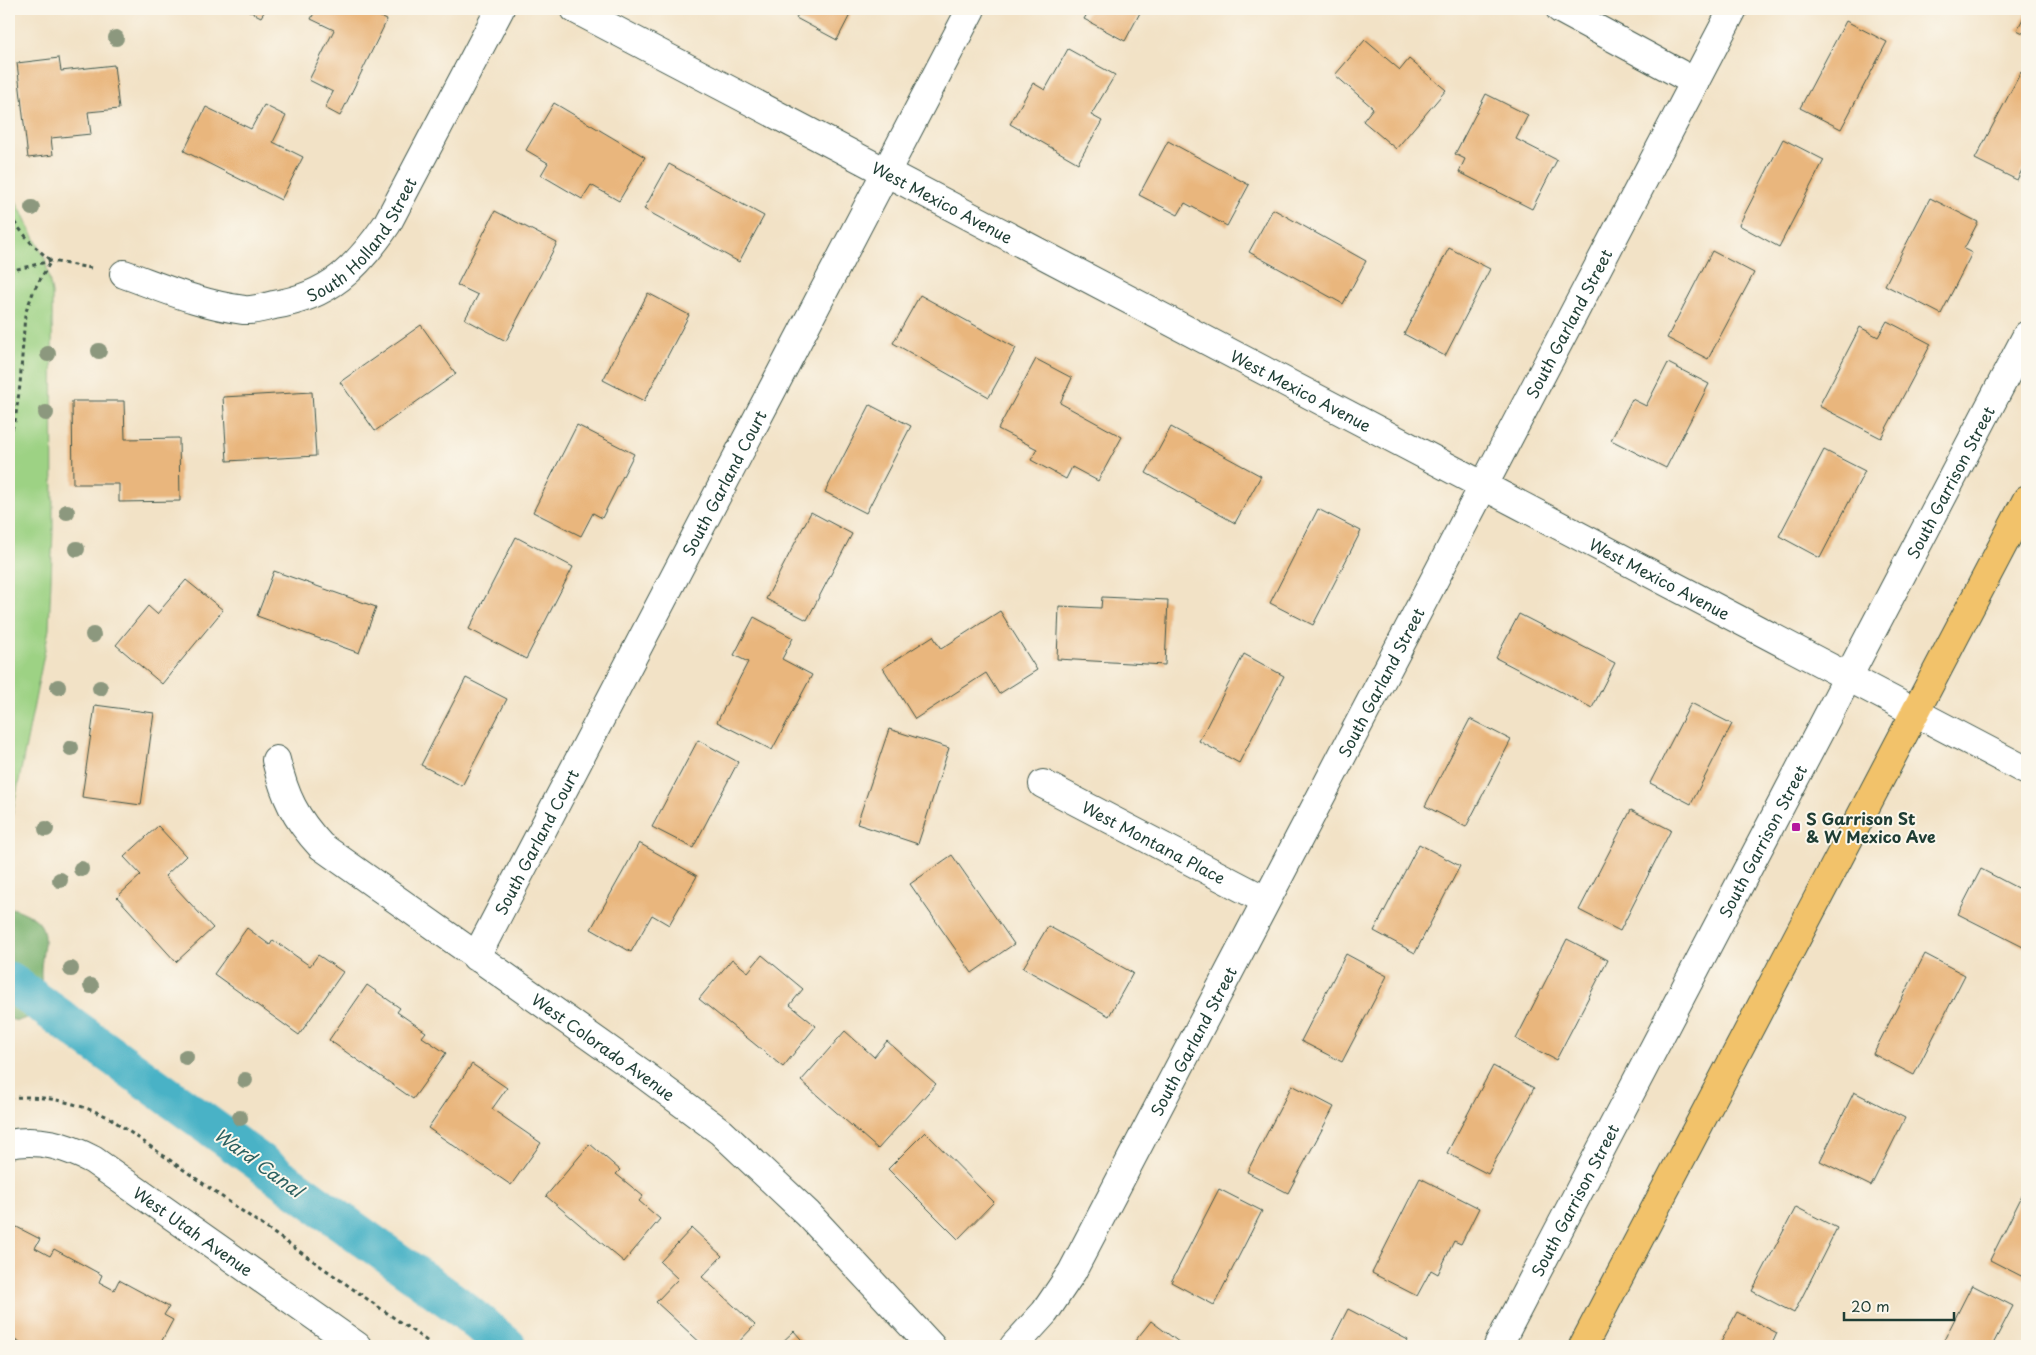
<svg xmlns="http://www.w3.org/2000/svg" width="2036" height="1355" font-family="'Playpen Sans',sans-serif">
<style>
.green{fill:#9dd284;stroke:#5e885c}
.forest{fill:#7eb472;stroke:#4e7853}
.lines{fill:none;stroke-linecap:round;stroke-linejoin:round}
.canal{stroke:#48b2c6;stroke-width:39}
.building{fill:#e9b67d}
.minor-casing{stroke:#3f564a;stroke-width:30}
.major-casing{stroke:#3f564a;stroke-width:30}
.path{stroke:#3f564a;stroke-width:3;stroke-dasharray:4 4;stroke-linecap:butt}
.minor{stroke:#fff;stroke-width:28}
.major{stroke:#f2c26a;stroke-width:28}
.tree{fill:#8c987e}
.poi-dot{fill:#b5179e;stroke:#fbf7ec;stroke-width:2}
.labels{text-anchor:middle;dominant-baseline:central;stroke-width:4;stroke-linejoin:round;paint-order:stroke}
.street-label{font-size:16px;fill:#1f3d34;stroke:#fbf7ec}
.poi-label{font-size:16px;font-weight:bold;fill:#1f3d34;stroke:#fbf7ec;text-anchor:start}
.water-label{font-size:18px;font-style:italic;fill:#2b6060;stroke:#fbf7ec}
</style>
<rect width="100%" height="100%" fill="#fbf7ec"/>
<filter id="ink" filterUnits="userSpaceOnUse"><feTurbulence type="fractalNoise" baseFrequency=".02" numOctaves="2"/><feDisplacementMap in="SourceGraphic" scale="10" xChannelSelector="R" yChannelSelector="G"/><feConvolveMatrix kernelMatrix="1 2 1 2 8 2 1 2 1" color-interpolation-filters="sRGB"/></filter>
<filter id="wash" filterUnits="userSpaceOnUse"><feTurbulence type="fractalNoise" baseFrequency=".0096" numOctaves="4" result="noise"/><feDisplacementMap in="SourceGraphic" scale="20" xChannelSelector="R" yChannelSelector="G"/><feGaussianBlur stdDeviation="1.12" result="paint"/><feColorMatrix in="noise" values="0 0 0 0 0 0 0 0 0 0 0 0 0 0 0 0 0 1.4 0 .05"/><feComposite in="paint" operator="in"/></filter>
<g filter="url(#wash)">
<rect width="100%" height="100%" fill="#f2e2c6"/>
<path class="green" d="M9,187L45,259L52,293L53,529L49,629L9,831Z"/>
<path class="forest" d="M9,908C15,908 21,911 27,914C54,926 41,949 41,972C41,993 48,994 34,1015L18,1021L9,1019Z"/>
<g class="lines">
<path class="canal" d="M9,981L457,1305L507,1346"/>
</g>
<g id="blocks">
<path class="building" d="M245,9H266L261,17Z
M316,9H364L387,20L340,116L325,108L333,92L309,80L334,30L311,19Z
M801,9H853L837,40L796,18Z
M1090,9H1142L1125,41L1084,19Z
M2027,11V35L2017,30Z
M1846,21L1887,42L1841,129L1800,108Z
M1365,40L1400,70L1409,59L1446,90L1396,149L1363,121L1373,108L1335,75Z
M1068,49L1115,75L1091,115L1102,121L1078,163L1010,124L1033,83L1045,90Z
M59,58L61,71L114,65L119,109L88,112L91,134L51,138L53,155L28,158L17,63Z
M2021,72L2027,75V160L2017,180L1975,159Z
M1486,94L1528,115L1516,139L1557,160L1532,209L1459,172L1465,159L1455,154Z
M554,103L645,157L619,201L591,185L582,199L541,175L548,163L526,150Z
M264,105L286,116L273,142L303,157L281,200L184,151L206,107L251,129Z
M1783,139L1824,160L1779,247L1739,225Z
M1168,141L1249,185L1227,226L1185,203L1178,215L1139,195Z
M669,164L764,216L739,262L644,209Z
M1930,198L1978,222L1964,249L1972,253L1941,314L1885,285Z
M1273,209L1366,261L1343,304L1249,252Z
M495,211L557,243L506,341L465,319L478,295L457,285Z
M1449,248L1490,269L1445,356L1404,334Z
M1712,251L1754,273L1708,359L1667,338Z
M648,293L689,315L644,401L603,380Z
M920,295L1016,348L989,397L893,343Z
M1887,321L1931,344L1881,438L1819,406L1860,327L1878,337Z
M421,325L456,374L375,431L340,382Z
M1036,359L1072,378L1060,403L1122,437L1098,481L1072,467L1066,479L1031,460L1037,449L998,429Z
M1668,363L1709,384L1666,468L1611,440L1632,399L1646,406Z
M312,392L316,456L227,461L223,397Z
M72,401H124L125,439L179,438L180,501L119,502V484H73Z
M870,405L911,426L866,513L825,492Z
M577,425L634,454L602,518L593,513L581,536L533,512Z
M1171,427L1261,476L1235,523L1146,473Z
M1824,450L1865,471L1820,558L1779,536Z
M1318,509L1361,531L1313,625L1270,603Z
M811,512L852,534L807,620L766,599Z
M516,537L573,567L526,659L469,629Z
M274,571L376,607L359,653L257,616Z
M186,580L223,610L162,684L116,645L148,606L157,614Z
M1102,597L1168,600L1165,665L1057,659L1059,606L1101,608Z
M1000,611L1037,670L999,694L986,673L915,719L883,668L933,636L941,649Z
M1519,614L1615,663L1592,708L1496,658Z
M754,617L793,638L782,659L812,675L772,750L717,722L748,662L734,655Z
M1244,654L1284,676L1239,763L1199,741Z
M466,678L507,699L462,786L421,765Z
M1691,703L1732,724L1691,804L1650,783Z
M95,705L154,713L141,805L82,797Z
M1470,719L1511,740L1466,827L1425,806Z
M889,729L949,748L918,844L857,824Z
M698,740L738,762L693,848L652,827Z
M1631,810L1671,830L1620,931L1579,910Z
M158,826L186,856L165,876L213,928L176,962L117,897L141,875L124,857Z
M639,843L697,876L669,925L652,915L631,952L591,929Z
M1419,844L1460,866L1415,953L1374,931Z
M952,855L1014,944L972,973L910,884Z
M1981,869L2027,893V949L1958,914Z
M1048,926L1133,973L1109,1016L1023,968Z
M247,928L270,945L273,940L310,966L318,955L343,972L299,1035L214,974Z
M1567,939L1608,960L1556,1060L1516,1039Z
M1346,954L1387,976L1342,1062L1301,1041Z
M1925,954L1965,975L1914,1075L1873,1054Z
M762,955L803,989L790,1005L816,1026L783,1067L699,999L732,959L748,972Z
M367,985L400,1008L397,1012L426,1032L422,1037L446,1053L413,1099L329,1040Z
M845,1031L874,1057L887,1041L936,1084L878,1149L801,1081Z
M472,1064L507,1088L492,1109L541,1143L511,1185L428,1128Z
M1493,1066L1534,1088L1488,1174L1447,1153Z
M1292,1085L1334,1107L1288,1193L1247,1172Z
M1854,1092L1905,1118L1871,1186L1820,1161Z
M925,1132L994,1202L958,1239L888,1169Z
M590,1144L620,1170L616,1174L643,1196L639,1201L660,1219L624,1262L546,1196Z
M1420,1178L1479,1208L1461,1244L1454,1241L1438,1274L1431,1270L1417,1296L1372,1273Z
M2027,1186V1279L1990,1260Z
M1219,1189L1262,1211L1214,1305L1171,1282Z
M1796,1207L1837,1228L1794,1313L1752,1291Z
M9,1223L40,1239L35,1248L50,1256L54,1249L102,1275L99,1282L114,1290L119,1280L169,1307L164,1315L173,1320L159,1346H26L9,1337Z
M692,1228L722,1256L702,1277L755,1325L735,1346H704L656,1302L678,1279L660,1262Z
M1972,1285L2013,1306L1992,1346H1941Z
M1348,1309L1408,1340L1405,1346H1329Z
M1737,1312L1777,1333L1771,1346H1719Z
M1151,1321L1184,1346H1131Z
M794,1331L807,1346H778Z"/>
</g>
</g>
<g filter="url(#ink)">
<use href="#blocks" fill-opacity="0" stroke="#3f564a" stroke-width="1"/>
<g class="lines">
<defs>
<g id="minor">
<path id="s1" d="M575,9L2027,771"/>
<path d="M1560,9L1695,82"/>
<path id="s2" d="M124,274C163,288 202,305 244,310C253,311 265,307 274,305C329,296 357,268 387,224L500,9"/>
<path id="s3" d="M276,760C285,797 295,818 321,846L643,1074L721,1132L808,1214L931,1346"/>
<path id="s4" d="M1043,784L1265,900"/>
<path id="s5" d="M476,957L971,9"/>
<path id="s6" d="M9,1144C39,1138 66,1146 93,1160L357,1346"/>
<path id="s7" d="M1014,1346L1045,1312L1072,1272L1733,9"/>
<path id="s8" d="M1498,1346L2027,335"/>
</g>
<path id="major" d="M1583,1346L2027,499"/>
</defs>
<use href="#minor" class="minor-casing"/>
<use href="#major" class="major-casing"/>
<path class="path" d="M9,216L32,244L51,261
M9,271L51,261L91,268
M9,437L15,421L20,385L25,314L34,290L51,261
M9,1098C44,1094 78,1103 110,1118L434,1346"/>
<use href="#minor" class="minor"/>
<use href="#major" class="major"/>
</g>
<g class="tree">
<circle cx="116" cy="38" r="8"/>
<circle cx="32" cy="208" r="8"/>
<circle cx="99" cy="351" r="8"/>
<circle cx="48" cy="354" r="8"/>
<circle cx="46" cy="413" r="8"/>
<circle cx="67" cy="512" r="8"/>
<circle cx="77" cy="549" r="8"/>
<circle cx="93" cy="635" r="8"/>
<circle cx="58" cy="687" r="8"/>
<circle cx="100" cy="688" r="8"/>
<circle cx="71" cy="748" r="8"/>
<circle cx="46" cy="829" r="8"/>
<circle cx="81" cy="869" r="8"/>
<circle cx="60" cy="880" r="8"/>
<circle cx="71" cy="969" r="8"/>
<circle cx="91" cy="986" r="8"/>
<circle cx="186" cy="1057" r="8"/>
<circle cx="245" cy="1080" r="8"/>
<circle cx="240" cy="1118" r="8"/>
</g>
</g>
<rect class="poi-dot" x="1791" y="822" width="10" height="10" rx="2.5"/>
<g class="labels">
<g class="street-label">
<text stroke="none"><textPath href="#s1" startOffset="415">West Mexico Avenue</textPath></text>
<text stroke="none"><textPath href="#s2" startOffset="271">South Holland Street</textPath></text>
<text stroke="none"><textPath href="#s7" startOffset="1165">South Garland Street</textPath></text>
<text stroke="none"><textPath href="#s1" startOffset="820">West Mexico Avenue</textPath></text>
<text stroke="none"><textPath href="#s8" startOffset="975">South Garrison Street</textPath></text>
<text stroke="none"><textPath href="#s5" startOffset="535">South Garland Court</textPath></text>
<text stroke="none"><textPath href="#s1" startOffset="1225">West Mexico Avenue</textPath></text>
<text stroke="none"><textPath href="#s7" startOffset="760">South Garland Street</textPath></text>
<text stroke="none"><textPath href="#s8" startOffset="570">South Garrison Street</textPath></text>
<text stroke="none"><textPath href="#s5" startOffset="130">South Garland Court</textPath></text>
<text stroke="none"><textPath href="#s4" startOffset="125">West Montana Place</textPath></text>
<text stroke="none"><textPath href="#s7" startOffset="355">South Garland Street</textPath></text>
<text stroke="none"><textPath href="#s3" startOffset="445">West Colorado Avenue</textPath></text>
<text stroke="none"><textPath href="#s8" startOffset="165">South Garrison Street</textPath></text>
<text stroke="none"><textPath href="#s6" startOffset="210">West Utah Avenue</textPath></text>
</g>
<g class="poi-label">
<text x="1806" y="818">S Garrison St<tspan x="1806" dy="18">&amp; W Mexico Ave</tspan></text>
</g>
<g class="water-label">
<text transform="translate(259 1162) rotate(36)">Ward Canal</text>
</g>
</g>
<rect width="2036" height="1355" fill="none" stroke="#fbf7ec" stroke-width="30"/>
<path d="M1844 1312v8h110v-8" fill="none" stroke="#1f3d34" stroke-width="2.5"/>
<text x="1851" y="1312" font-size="15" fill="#1f3d34" stroke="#fbf7ec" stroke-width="4" paint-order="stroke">20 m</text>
</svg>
